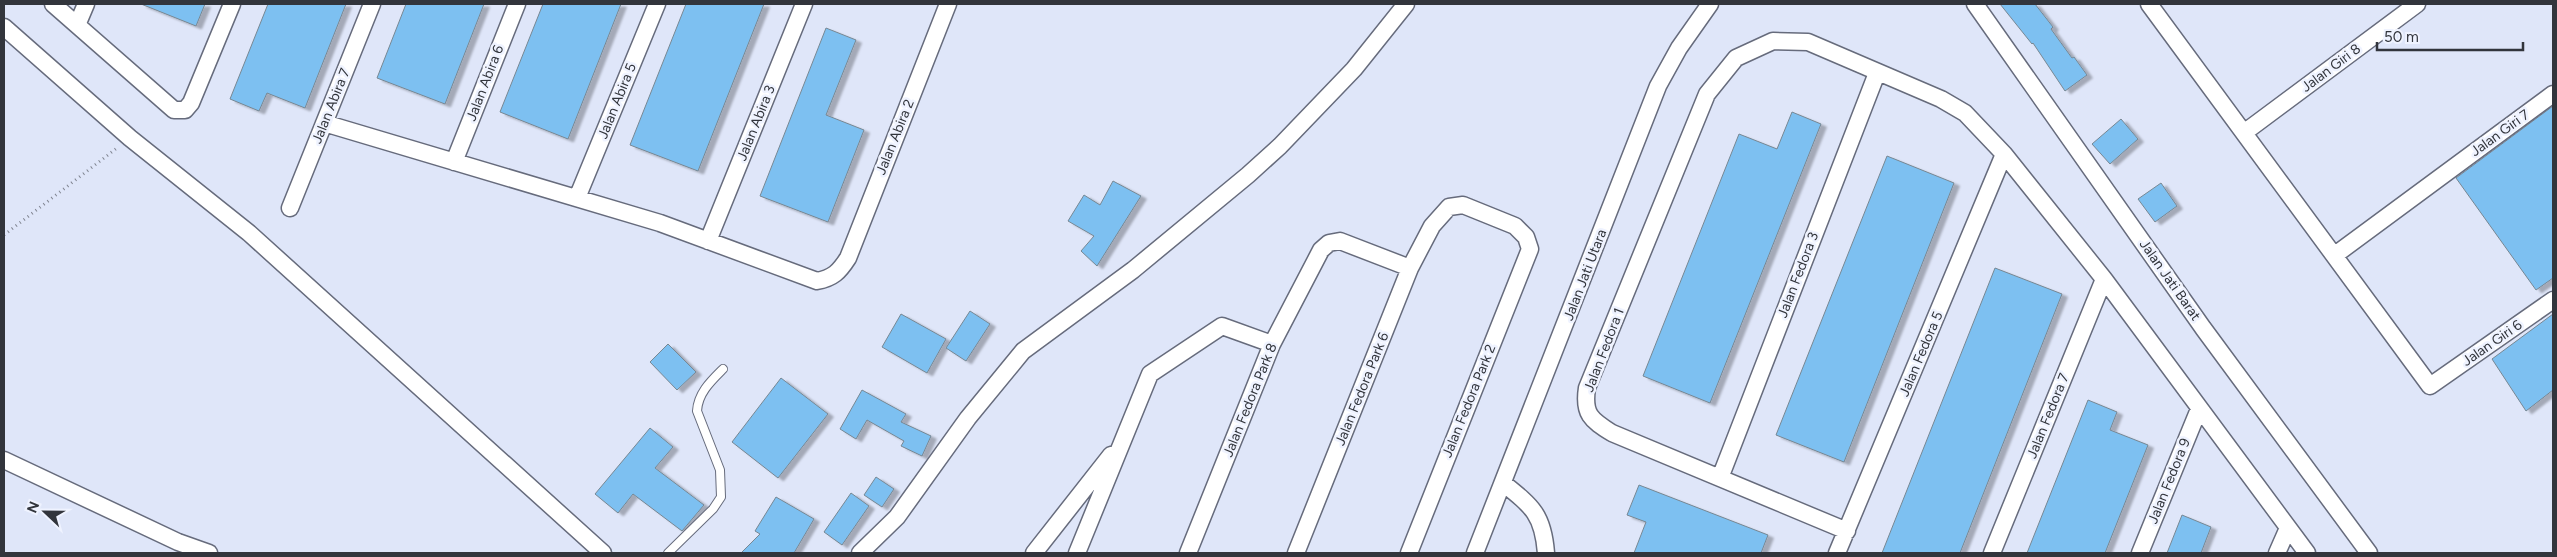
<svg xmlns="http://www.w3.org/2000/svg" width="2557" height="557" font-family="Figtree,sans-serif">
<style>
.building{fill:#7dc0f1;stroke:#778793;filter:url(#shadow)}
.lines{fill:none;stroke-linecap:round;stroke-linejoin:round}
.service-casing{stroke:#666b7c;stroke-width:10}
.minor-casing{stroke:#666b7c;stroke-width:19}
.path{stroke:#808591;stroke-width:3;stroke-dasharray:1 4;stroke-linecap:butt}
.service{stroke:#fff;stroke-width:8}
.minor{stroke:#fff;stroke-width:16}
.labels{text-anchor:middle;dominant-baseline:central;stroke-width:5;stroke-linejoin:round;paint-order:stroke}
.street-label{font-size:14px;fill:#32353c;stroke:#eff3ff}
</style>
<defs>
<filter id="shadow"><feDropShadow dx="5.5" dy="3" stdDeviation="1" flood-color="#0004"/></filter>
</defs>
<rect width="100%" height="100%" fill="#dfe6f9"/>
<path class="building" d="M141,4H205L196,26Z
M268,4H346L305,108L267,93L259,111L230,99Z
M406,4H484L445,104L377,78Z
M543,4H621L568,139L500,112Z
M686,4H764L698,171L630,145Z
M2000,4H2035L2053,27L2051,29L2072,58L2074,57L2087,75L2065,91L2033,43L2032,44Z
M826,28L856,40L826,115L864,130L828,222L760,196Z
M2553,106V278L2536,290L2456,178Z
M1792,112L1821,124L1710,403L1643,376L1739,134L1777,149Z
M2121,119L2138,139L2110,164L2092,144Z
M1887,156L1954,183L1844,462L1776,435Z
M1113,181L1141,196L1097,266L1081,251L1094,236L1068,221L1084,195L1100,205Z
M2161,183L2177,206L2155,222L2138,199Z
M1995,268L2062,294L1960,553H1882Z
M970,311L990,324L966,361L946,348Z
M901,314L946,339L927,373L882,347Z
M2553,314V390L2526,411L2492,359Z
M668,344L696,372L677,390L650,362Z
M781,378L828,414L778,478L732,442Z
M862,390L906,414L901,422L931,436L922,456L901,446L904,441L867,420L856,439L840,429Z
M2088,400L2117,412L2110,430L2148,445L2105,553H2027Z
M650,428L673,447L655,468L704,505L682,531L633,494L618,513L595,494Z
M876,477L894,489L882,507L864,495Z
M1639,485L1768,535L1761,553H1634L1646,522L1627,515Z
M851,493L869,506L842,545L824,532Z
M776,497L814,519L794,553H741L760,534L755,531Z
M2182,515L2211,527L2201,553H2167Z"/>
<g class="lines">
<defs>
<path id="service" d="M668,553L713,509L721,497L720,470L697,411C698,393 711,381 723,369"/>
<path id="minor" d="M53,4L174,110H185L191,103L232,4
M1975,4L2203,328L2369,553
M2149,4L2430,386L2553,300
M78,23L86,4
M4,27L130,138L249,233L603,553
M324,123L660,223L817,281C833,278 839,272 848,258L948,4
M2245,132L2417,4
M454,162L517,4
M577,198L657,4
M290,208L372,4
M708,241L804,4
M2335,255L2553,94
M4,460L178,542L209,553
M1720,478L1877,73
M1503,483C1533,507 1543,515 1546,553
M1847,531L1612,433C1591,420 1583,414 1587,388L1707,94L1736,58L1773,41L1808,42L1941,99L1965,113L2004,154L2104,279L2307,553
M860,553L897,517L968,418L1023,351L1133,270L1248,175L1280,146L1354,69L1406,4
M1034,553L1111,455
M1077,553L1150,374L1222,326L1272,344
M1188,553L1272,344L1321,250L1329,243L1340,241L1410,268
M1296,553L1410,268L1432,226L1449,207L1463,205L1515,226L1526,237L1530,249L1409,553
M1475,553L1658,86L1679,48L1710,4
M1837,553L2004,154
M1992,553L2104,279
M2140,553L2199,409
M2277,553L2288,528"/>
</defs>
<use href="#service" class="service-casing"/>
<use href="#minor" class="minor-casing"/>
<path class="path" d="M4,235L117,148"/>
<use href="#service" class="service"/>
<use href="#minor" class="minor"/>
</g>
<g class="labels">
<g class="street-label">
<text transform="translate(2331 68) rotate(-37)">Jalan Giri 8</text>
<text transform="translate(485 83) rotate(-69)">Jalan Abira 6</text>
<text transform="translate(617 101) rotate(-68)">Jalan Abira 5</text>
<text transform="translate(331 106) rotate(-68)">Jalan Abira 7</text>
<text transform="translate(756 123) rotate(-68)">Jalan Abira 3</text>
<text transform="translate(2500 133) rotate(-36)">Jalan Giri 7</text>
<text transform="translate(895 137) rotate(-68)">Jalan Abira 2</text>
<text transform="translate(1585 275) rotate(-69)">Jalan Jati Utara</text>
<text transform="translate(1798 275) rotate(-69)">Jalan Fedora 3</text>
<text transform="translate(2170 280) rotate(55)">Jalan Jati Barat</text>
<text transform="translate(2492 343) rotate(-35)">Jalan Giri 6</text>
<text transform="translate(1604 350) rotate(-69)">Jalan Fedora 1</text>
<text transform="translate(1921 354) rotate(-67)">Jalan Fedora 5</text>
<text transform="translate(1362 389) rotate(-68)">Jalan Fedora Park 6</text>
<text transform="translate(1250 400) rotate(-68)">Jalan Fedora Park 8</text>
<text transform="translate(1469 401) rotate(-68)">Jalan Fedora Park 2</text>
<text transform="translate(2048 416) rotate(-68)">Jalan Fedora 7</text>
<text transform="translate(2169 481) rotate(-68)">Jalan Fedora 9</text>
</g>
</g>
<rect width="2557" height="557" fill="none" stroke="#32353c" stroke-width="10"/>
<g transform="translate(45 512) rotate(292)" stroke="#eff3ff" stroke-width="4" paint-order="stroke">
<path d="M0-4L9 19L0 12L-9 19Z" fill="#32353c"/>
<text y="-8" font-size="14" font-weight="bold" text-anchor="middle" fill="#32353c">N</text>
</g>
<path d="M2377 42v8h146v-8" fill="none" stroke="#32353c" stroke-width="2.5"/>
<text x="2384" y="42" font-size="15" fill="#32353c" stroke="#eff3ff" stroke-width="4" paint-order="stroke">50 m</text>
</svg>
